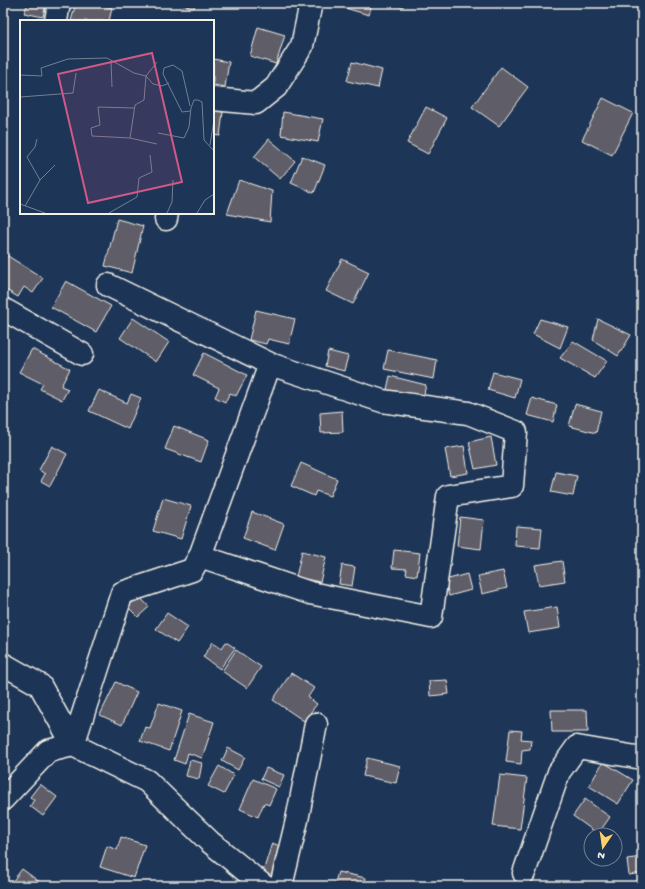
<svg xmlns="http://www.w3.org/2000/svg" width="645" height="889" font-family="'Gochi Hand',sans-serif">
<style>
.building{fill:#5e5d68;stroke:#f4f1e8}
.lines{fill:none;stroke-linecap:round;stroke-linejoin:round}
.minor-casing{stroke:#f4f1e8;stroke-width:25}
.minor{stroke:#1d3557;stroke-width:22}
.inset-road{fill:none;stroke:#738091;stroke-width:1}
.view{fill:#d15985;fill-opacity:0.15;stroke:#d15985;stroke-width:2}
.inset-edge{fill:none;stroke:#f4f1e8;stroke-width:2}
</style>
<rect width="100%" height="100%" fill="#1d3557"/>
<filter id="ink" filterUnits="userSpaceOnUse"><feTurbulence type="fractalNoise" baseFrequency=".025" numOctaves="2"/><feDisplacementMap in="SourceGraphic" scale="8" xChannelSelector="R" yChannelSelector="G"/><feConvolveMatrix kernelMatrix="1 2 1 2 8 2 1 2 1" color-interpolation-filters="sRGB"/></filter>
<g filter="url(#ink)">
<path class="building" d="M28,3H46L43,17L24,13Z
M76,3H95L112,8L109,21H71Z
M174,3H195L194,8Z
M336,3H372L369,15L335,5Z
M379,3H404L403,7L379,4Z
M258,27L285,35L276,64L250,56Z
M213,59L229,62L225,87L213,85Z
M352,62L382,70L378,88L347,81Z
M501,67L528,87L499,126L472,107Z
M603,98L633,113L612,155L582,140Z
M426,107L447,118L428,154L407,143Z
M213,110L223,112L220,136L213,135Z
M283,112L323,119L318,142L281,135Z
M269,139L295,161L280,179L254,157Z
M302,156L325,165L314,193L291,183Z
M239,180L272,191L270,222L227,214Z
M117,219L143,226L132,273L105,266Z
M3,253L43,278L33,293L24,287L18,297L3,288L6,282L3,280Z
M342,259L369,272L353,304L326,291Z
M66,281L111,306L96,332L51,307Z
M256,310L295,319L289,344L268,339L266,344L249,340Z
M133,318L169,342L156,362L120,338Z
M540,319L568,327L560,348L533,334Z
M598,319L631,335L618,356L593,340Z
M573,341L607,361L595,378L560,358Z
M32,349L70,369L61,386L68,389L62,400L40,389L43,384L19,372Z
M388,350L437,360L434,379L384,369Z
M328,351L348,356L344,371L325,366Z
M204,353L247,375L236,396L230,393L225,402L215,397L219,388L193,375Z
M493,372L520,379L515,398L488,390Z
M390,376L426,385L422,402L386,394Z
M99,390L127,403L131,394L141,398L128,429L89,411Z
M532,398L557,405L553,422L527,415Z
M575,404L601,411L596,433L569,426Z
M342,411L343,432L321,433L320,413Z
M174,426L209,440L201,462L165,449Z
M491,437L496,465L475,469L469,442Z
M52,446L67,454L50,486L41,481L45,474L39,470Z
M464,446L468,473L450,476L445,449Z
M301,463L337,479L330,496L316,491L314,496L291,486Z
M556,472L577,476L573,496L551,492Z
M163,498L191,506L181,539L153,531Z
M252,512L284,524L275,550L243,538Z
M460,517L484,520L481,549L457,546Z
M516,526L542,528L540,548L515,546Z
M394,550L420,553L417,576L406,574L407,569L392,568Z
M302,551L326,557L320,582L296,577Z
M562,561L565,581L539,585L535,565Z
M342,565L355,567L352,586L339,584Z
M503,571L507,588L482,594L478,576Z
M467,574L471,590L449,596L445,580Z
M139,596L149,607L138,617L128,607Z
M557,607L560,628L528,633L524,612Z
M167,613L188,627L177,643L156,629Z
M213,642L222,648L226,642L235,648L220,669L203,657Z
M236,650L261,667L247,688L222,671Z
M291,673L314,688L308,697L317,704L304,721L273,700Z
M447,680L449,694L430,696L429,681Z
M116,682L137,692L122,725L100,715Z
M159,703L182,711L169,751L140,741L145,727L150,728Z
M551,710H587L588,732H552Z
M189,714L214,722L202,758L188,753L185,764L174,760Z
M510,730L522,731L521,739L531,740L530,749L522,750L521,764L506,762Z
M228,748L245,757L238,770L222,761Z
M367,758L400,766L396,783L363,776Z
M190,760L202,763L199,779L186,776Z
M603,762L633,780L618,804L589,786Z
M219,766L234,775L224,794L208,786Z
M266,768L284,775L279,787L261,779Z
M500,775L527,778L520,829L493,826Z
M253,779L276,789L269,805L264,803L258,817L240,809Z
M40,784L57,797L43,816L30,806L34,800L30,797Z
M585,799L610,817L598,834L573,816Z
M121,837L145,845L134,878L100,867L107,846L117,850Z
M272,843L285,848L275,880L262,875Z
M642,857V873L629,875L627,859Z
M22,869L41,883L38,886H9Z
M338,872L366,878L364,886H334Z"/>
<g class="lines">
<defs>
<path id="minor" d="M56,21L59,3
M213,99L256,103L276,87L302,46L311,3
M166,219L167,213
M108,285L270,364L382,401L468,413L516,432L512,486L448,496L431,617L310,593L200,556
M3,309L82,354
M3,664L40,685L73,745
M73,745L122,593L192,570L200,556L270,364
M3,799L48,751L73,745L147,781L210,842L264,886
M524,873L559,772L577,747L642,758
M281,886L297,820L316,724"/>
</defs>
<use href="#minor" class="minor-casing"/>
<use href="#minor" class="minor"/>
</g>
</g>
<g transform="translate(20 20)">
<rect width="194" height="194" fill="#1d3557"/>
<path class="inset-road" d="M91,41L92,67M0,55L22,56L21,48L48,39L87,38L114,53L126,56L137,42M126,56L133,64L142,66L149,63M0,77L53,73L56,53M114,88L78,87L80,105L71,108L72,116L110,118L137,124M170,91L162,92L143,54L144,48L153,45L162,51L170,86M138,113L164,118L169,107L171,88L174,80H178L182,82L184,120L194,131M110,118L115,85L124,80L126,56M17,119L15,127L7,137L20,160M190,125L194,100M0,184L25,193M5,186L20,160L35,145M89,193L117,177L119,158L132,152L130,135M147,193L152,182L153,160M177,193L185,180L194,174"/>
<path class="view" d="M132,33L162,162L68,183L38,54Z"/>
<rect width="194" height="194" class="inset-edge"/>
</g>
<rect width="645" height="889" fill="none" stroke="#1d3557" stroke-width="16"/>
<rect x="8" y="8" width="629" height="873" fill="none" stroke="#f4f1e8" stroke-width="1.5" filter="url(#ink)"/>
<g transform="translate(603 847) rotate(193)"><circle r="19" fill="#1d3557" stroke="#738091"/>
<path d="M0-3L7 15L0 10L-7 15Z" fill="#ffd166"/>
<text y="-6" font-size="11" font-weight="bold" text-anchor="middle" fill="#f4f1e8">N</text>
</g>
</svg>
